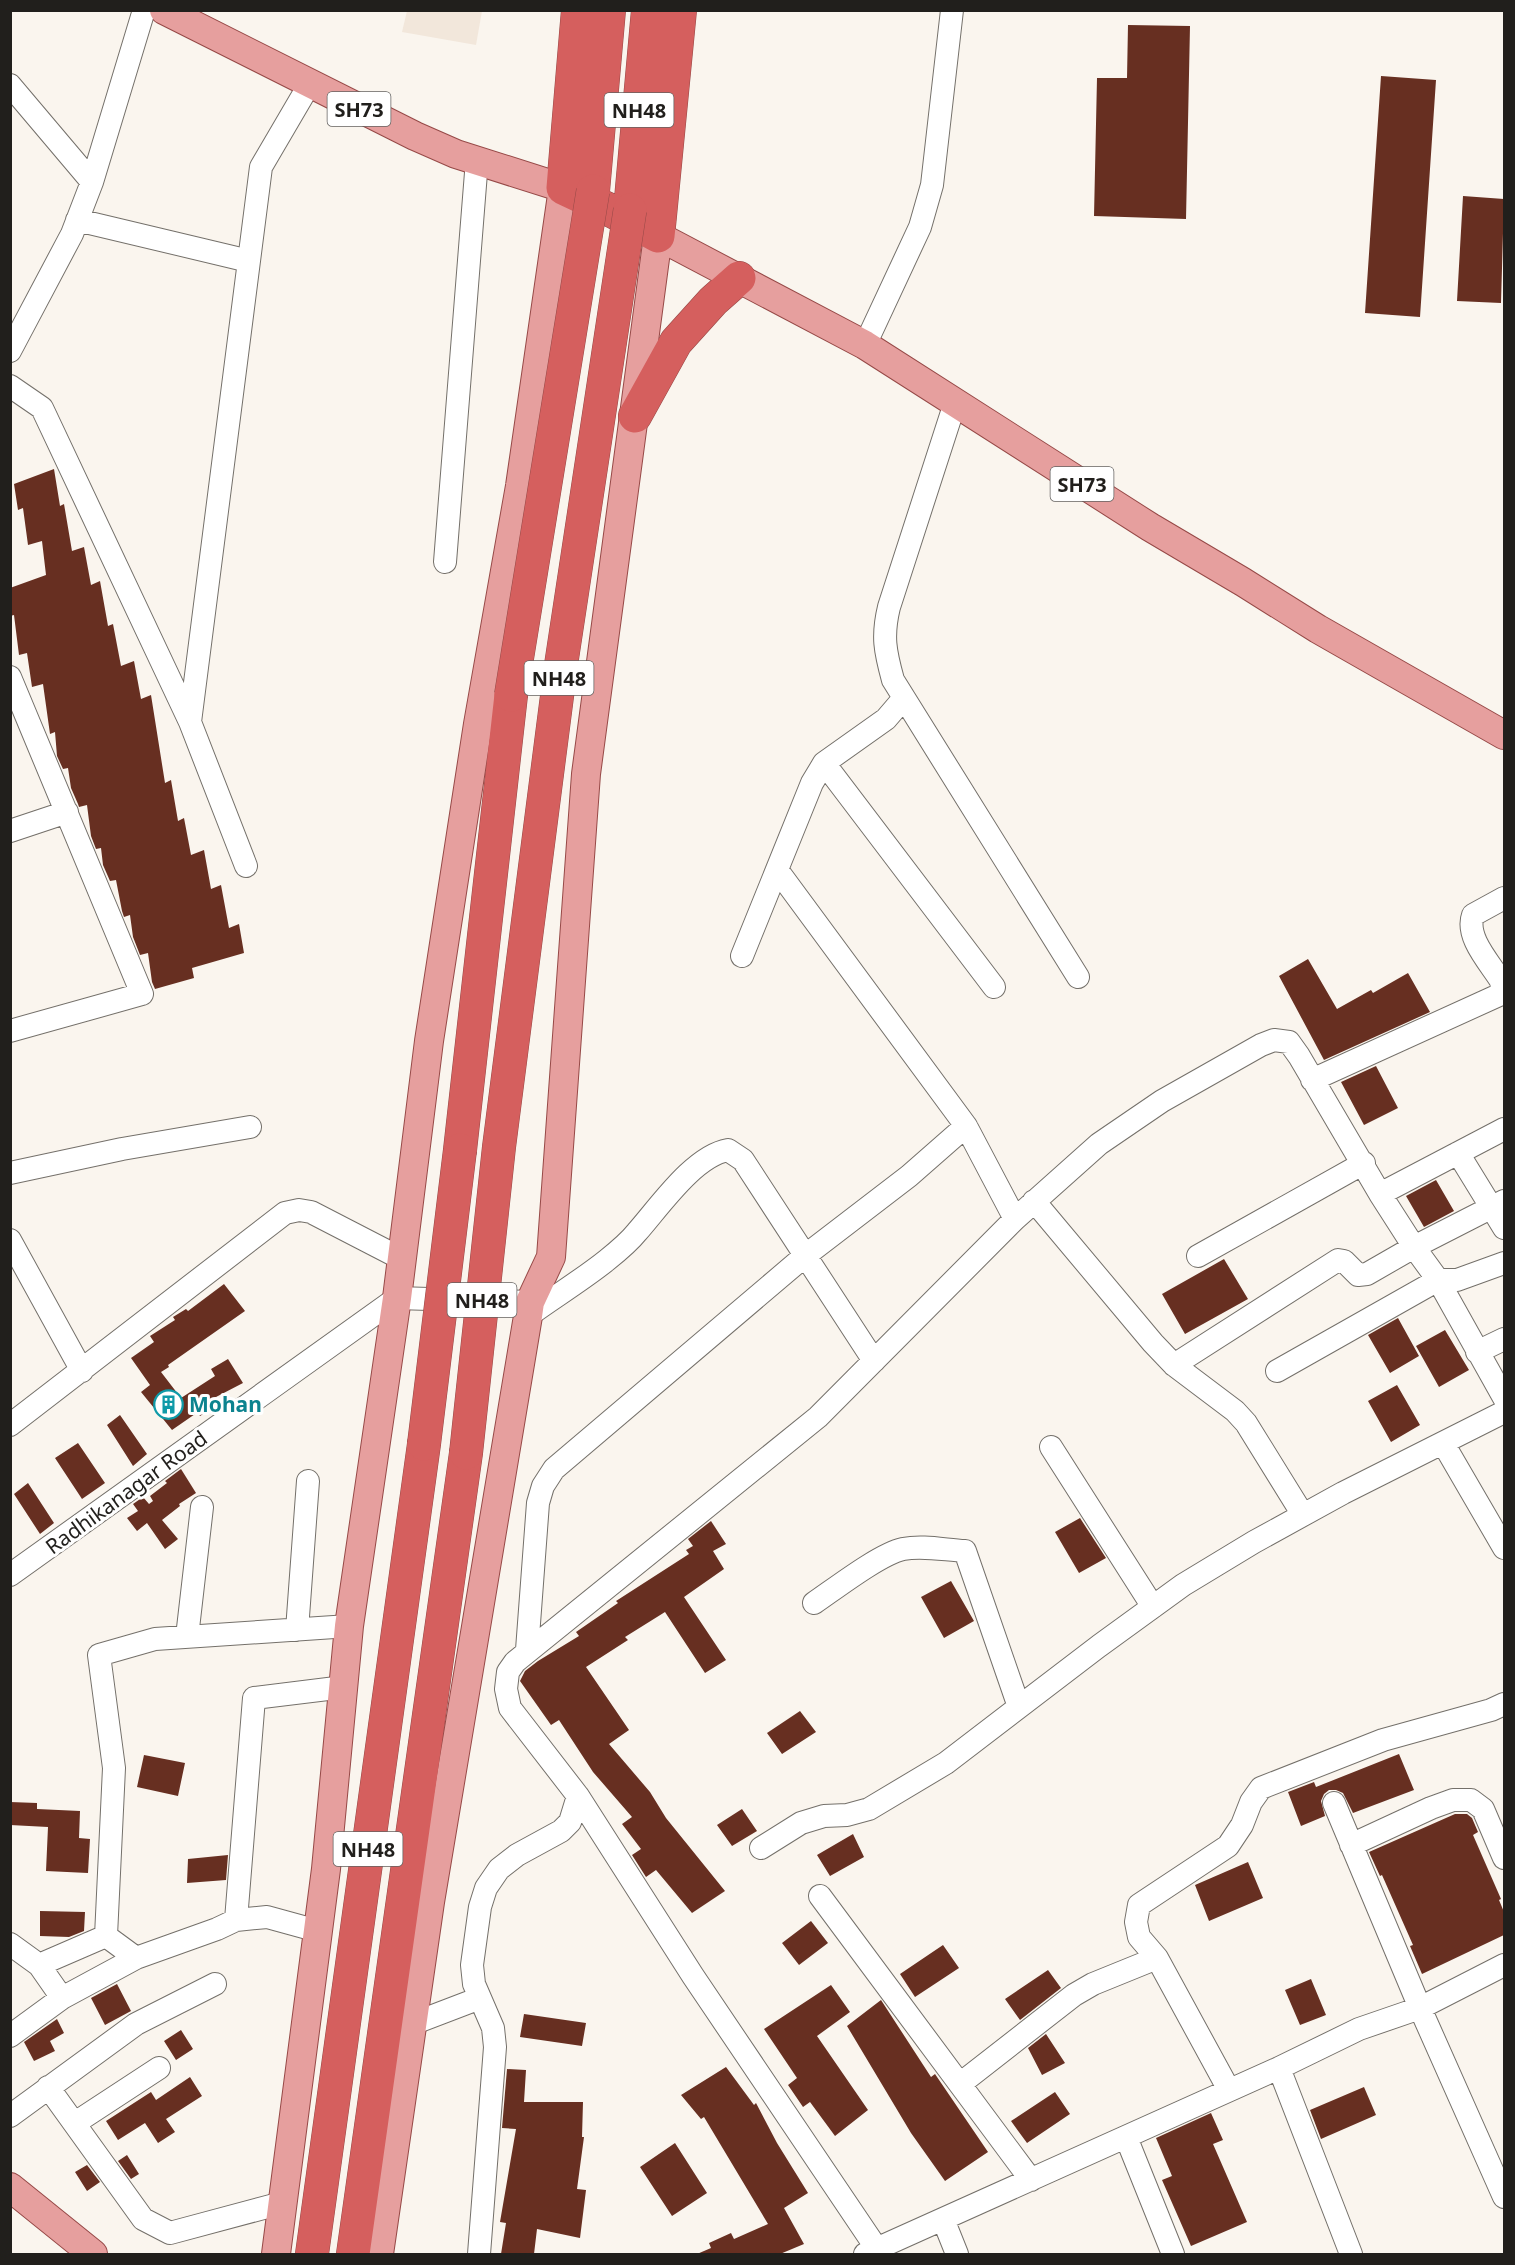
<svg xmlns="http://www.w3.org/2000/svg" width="1515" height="2265" font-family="'Noto Sans',sans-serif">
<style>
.built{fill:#f2e7db}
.building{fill:#672f21}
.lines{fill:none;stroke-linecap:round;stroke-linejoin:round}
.minor-casing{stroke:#74706a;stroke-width:24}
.major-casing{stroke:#964947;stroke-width:30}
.highway-casing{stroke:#964947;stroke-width:34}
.minor{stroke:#fff;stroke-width:22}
.major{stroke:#e69f9e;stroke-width:28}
.highway{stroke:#d55f5e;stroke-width:33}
.highway-bridge-casing{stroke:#964947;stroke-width:34;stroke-linecap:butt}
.highway-bridge{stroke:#d55f5e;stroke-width:33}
.labels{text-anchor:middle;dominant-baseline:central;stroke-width:6;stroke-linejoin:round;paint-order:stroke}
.shield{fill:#fff;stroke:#646260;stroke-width:1.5}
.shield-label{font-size:20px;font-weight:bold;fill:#211f1c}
.culture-label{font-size:21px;font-weight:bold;fill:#0d838f;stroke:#fff;text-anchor:start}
.street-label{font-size:21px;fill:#211f1c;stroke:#fff}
</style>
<rect width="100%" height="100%" fill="#faf5ee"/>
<path class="built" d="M407,11H482L476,45L402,32Z"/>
<path class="building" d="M1128,25L1190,26L1186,219L1094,216L1097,78H1127Z
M1381,76L1436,80L1420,317L1365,313Z
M1463,196L1504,199L1501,303L1457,301Z
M54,469L60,506L64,504L72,551L84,547L91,585L100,581L108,626L113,624L121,666L134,661L141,699L151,695L165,783L171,780L178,821L184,818L191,855L204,850L211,889L221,885L229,928L239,924L244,953L192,968L194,978L155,989L152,982L148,953L140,955L133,937L130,915L124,917L122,911L116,880L110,881L103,865L101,848L96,849L91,836L87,805L79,807L78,804L71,788L68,768L63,769L57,756L55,732L50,734L43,684L32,687L27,653L19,655L14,615L10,616V588L46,575L42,541L28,545L23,508L18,510L14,484Z
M1308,959L1337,1009L1371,990L1373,993L1408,973L1430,1012L1324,1060L1279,976Z
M1376,1066L1398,1108L1364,1125L1341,1082Z
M1436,1180L1454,1211L1424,1227L1406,1196Z
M1224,1259L1248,1299L1185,1334L1162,1294Z
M224,1284L245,1311L168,1365L169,1367L161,1372L181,1398L215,1376L211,1369L228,1359L243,1383L216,1397L220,1404L200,1416L198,1412L172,1430L141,1392L150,1385L131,1358L154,1342L150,1336L175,1320L173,1317L186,1309L188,1311Z
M1398,1318L1419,1356L1390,1373L1368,1335Z
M1445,1330L1469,1370L1439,1387L1416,1346Z
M1397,1385L1420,1425L1391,1442L1368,1401Z
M120,1415L147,1454L133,1466L107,1425Z
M78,1443L105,1483L82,1499L55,1458Z
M181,1469L196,1493L179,1504L180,1506L162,1520L178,1539L165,1549L147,1523L137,1531L127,1518L138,1511L133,1504L143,1497L149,1504L153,1501L150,1496L167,1483L165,1481Z
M28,1483L54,1523L40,1534L14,1494Z
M1080,1518L1106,1558L1079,1573L1055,1532Z
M711,1521L726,1544L713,1551L724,1569L684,1597L726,1660L705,1673L665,1612L625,1637L628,1640L586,1667L629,1730L609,1744L650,1792L666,1818L725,1891L692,1913L656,1870L646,1877L632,1855L641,1849L622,1824L632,1817L593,1772L559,1720L551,1725L520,1681L525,1671L538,1661L579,1636L576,1632L618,1603L616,1601L689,1554L686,1550L693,1546L688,1539Z
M951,1581L974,1621L944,1638L921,1597Z
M800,1711L816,1732L782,1754L767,1733Z
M1399,1754L1414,1790L1353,1813L1343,1793L1336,1790H1329L1324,1794L1321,1801L1325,1816L1301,1826L1288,1792L1314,1782L1316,1787Z
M144,1755L185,1763L178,1796L137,1787Z
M10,1802L37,1803V1809L80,1811L79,1838L90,1839L88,1873L46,1871L48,1827L10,1825Z
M742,1809L757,1831L732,1846L717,1825Z
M1455,1814H1467L1472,1818L1478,1832L1473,1835L1501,1899L1499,1900L1504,1912V1935L1422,1974L1410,1946L1413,1945L1382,1875L1380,1876L1369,1852Z
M853,1834L864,1857L830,1876L817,1855Z
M228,1855L226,1880L187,1883L188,1859Z
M1248,1862L1263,1898L1209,1921L1195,1885Z
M40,1911L85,1912L84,1931L69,1937L40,1936Z
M811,1921L828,1943L799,1965L782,1943Z
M943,1945L959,1968L915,1997L900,1974Z
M1048,1970L1061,1988L1020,2020L1005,1999Z
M1311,1979L1326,2015L1300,2025L1285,1990Z
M117,1984L131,2011L105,2025L91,1998Z
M831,1985L850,2012L817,2036L868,2110L835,2136L810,2102L803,2107L788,2085L797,2078L764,2029Z
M881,2000L931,2077L935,2074L988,2152L945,2181L911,2133L847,2026Z
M524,2014L586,2023L582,2046L520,2037Z
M57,2019L64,2033L50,2041L55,2051L34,2061L24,2042Z
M181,2030L193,2049L176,2060L164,2041Z
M1046,2034L1065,2063L1042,2075L1028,2048Z
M726,2067L754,2105L756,2103L777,2143L808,2193L784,2208L804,2244L780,2254H697L711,2248L709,2243L731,2233L734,2239L768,2224L704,2117L701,2119L681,2095Z
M507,2069L526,2070L524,2102H583L582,2137H584L577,2189L586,2190L580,2238L537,2229L534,2254H501L506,2223L500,2222L516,2129L502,2128Z
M190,2077L202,2096L166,2119L175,2132L158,2143L145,2123L118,2140L106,2121L151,2092L156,2100Z
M1364,2087L1376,2115L1321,2139L1310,2110Z
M1055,2092L1070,2114L1027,2143L1011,2121Z
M1211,2113L1223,2140L1213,2144L1247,2222L1191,2246L1162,2180L1172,2176L1156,2138Z
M675,2143L707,2193L672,2216L640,2167Z
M127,2155L139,2174L131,2179L118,2161Z
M87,2165L100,2182L87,2191L75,2172Z"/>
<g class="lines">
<defs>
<path id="minor" d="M10,85L92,182
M77,220L249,261
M865,345L920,227L932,185L952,10
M10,351L72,234L92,182L144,10
M10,386L42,408L190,722L261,167L309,85
M955,403L889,607C882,636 885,651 893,680L1078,977
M445,562L477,160
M10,677L142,994L10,1031
M190,722L246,866
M824,763L994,987
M10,831L67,812
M778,871L966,1126L1015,1219
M742,956L812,783L824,763L886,719L904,698
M1312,1080L1499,995L1502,988L1501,981C1490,963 1465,937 1473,915L1504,898
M1458,1153L1504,1228
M10,1173L122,1149L250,1127
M1380,1194L1504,1129
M1034,1201L1153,1343L1174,1365L1235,1411L1246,1423L1303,1515
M10,1240L82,1371
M1198,1256L1364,1163
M528,1316C554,1297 582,1280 607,1260C617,1252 629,1242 637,1232C660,1206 694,1156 728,1150L743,1160L874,1361
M1477,1352L1504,1339
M1174,1365L1338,1260L1344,1261L1358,1275L1367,1274L1414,1247L1504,1201
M1277,1371L1438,1280H1457L1504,1263
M10,1425L285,1213L299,1210L311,1212L402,1259
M1443,1443L1504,1548
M1051,1447L1153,1607
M10,1575L397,1298L530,1302
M814,1603C836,1588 880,1554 903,1549C923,1545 945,1550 965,1551L1019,1707
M297,1630L308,1481
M187,1637L202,1507
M527,1650L538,1503L543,1486L554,1469L806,1255L909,1176L966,1126
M1334,1803L1420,2008L1504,2197
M1351,1845L1431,1808L1453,1800H1471L1483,1809L1504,1858
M761,1848L801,1823L824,1816L847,1815L869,1809L946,1763L1099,1646L1183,1585L1254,1542L1343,1493L1504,1412
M820,1896L1031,2180
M236,1920L254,1698L344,1687
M10,1944L39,1965L62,1998
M136,1958L106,1936L114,1768L99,1655L155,1639L349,1626
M39,1965L106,1936
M412,2024L480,1998
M10,2036L62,1998L136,1958L217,1929L236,1920L267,1917L318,1931
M1279,2068L1351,2254
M960,2084L1074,1995L1093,1984L1157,1958
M48,2087L143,2219L170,2233L282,2203
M1229,2090L1157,1958L1139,1937L1136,1922L1139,1905L1228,1846L1242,1825L1251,1802L1261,1788L1383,1740L1491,1710L1504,1704
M10,2116L136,2024L215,1984
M75,2123L159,2068
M1126,2137L1173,2254
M943,2219L957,2254
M877,2249L693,1976L578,1796L510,1708L506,1689L508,1672L515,1662L818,1417L1015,1219L1099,1144L1162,1101L1261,1045L1274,1040L1289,1042L1299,1056L1380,1194L1414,1247L1438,1280L1504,1398
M479,2254L495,2047L493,2028L474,1984L472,1965L480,1907L486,1888L499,1869L517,1855L561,1831L570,1822L578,1796
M865,2254L1279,2068L1359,2029L1420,2008L1504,1965"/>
<path id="major" d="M164,10L415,136L456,154L563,188L520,486L478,724L429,1041L397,1298L349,1626L326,1869L276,2254
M10,2187L93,2254
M379,2254L430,1902L528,1316L530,1302L551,1257L586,774L658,236L865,345L1150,527L1243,582L1318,629L1504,735"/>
<path id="highway" d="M578,10L563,188L614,212L658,236L680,10
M593,191L609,10
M630,210L648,10
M635,416L676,342L713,301L739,278
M460,1150L511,695
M312,2254L424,1444
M353,2254L466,1453"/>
</defs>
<use href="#minor" class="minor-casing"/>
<use href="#major" class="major-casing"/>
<use href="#highway" class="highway-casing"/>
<use href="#minor" class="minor"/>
<use href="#major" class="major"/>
<use href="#highway" class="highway"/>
<defs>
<path id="highway-bridge" d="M511,695L593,191
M424,1444L460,1150
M466,1453L499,1147L561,665L630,210"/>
</defs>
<use href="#highway-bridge" class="highway-bridge-casing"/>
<use href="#highway-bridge" class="highway-bridge"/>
</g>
<defs>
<symbol id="building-ring" viewBox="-11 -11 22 22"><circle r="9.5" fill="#fff" stroke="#0f9aa8" stroke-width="1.5"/><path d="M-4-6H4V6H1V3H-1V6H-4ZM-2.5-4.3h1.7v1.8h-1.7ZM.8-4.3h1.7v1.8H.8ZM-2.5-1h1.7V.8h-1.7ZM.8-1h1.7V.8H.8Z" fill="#0f9aa8"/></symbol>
</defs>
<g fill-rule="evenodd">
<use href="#building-ring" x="152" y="1388" width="33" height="33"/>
</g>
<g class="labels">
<g class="shield">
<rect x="327.5" y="92" width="63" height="34" rx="4.5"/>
<rect x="604.5" y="93" width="69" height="34" rx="4.5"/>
<rect x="1050.5" y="467" width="63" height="34" rx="4.5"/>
<rect x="524.5" y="661" width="69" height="34" rx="4.5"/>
<rect x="447.5" y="1283" width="69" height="34" rx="4.5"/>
<rect x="333.5" y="1832" width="69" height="34" rx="4.5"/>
</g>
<g class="shield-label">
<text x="359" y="109">SH73</text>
<text x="639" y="110">NH48</text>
<text x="1082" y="484">SH73</text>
<text x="559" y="678">NH48</text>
<text x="482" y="1300">NH48</text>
<text x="368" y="1849">NH48</text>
</g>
<g class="culture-label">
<text x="189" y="1404">Mohan</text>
</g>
<g class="street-label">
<text transform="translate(126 1492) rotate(-36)">Radhikanagar Road</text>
</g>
</g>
<rect width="1515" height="2265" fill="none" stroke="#211f1c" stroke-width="24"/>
</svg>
